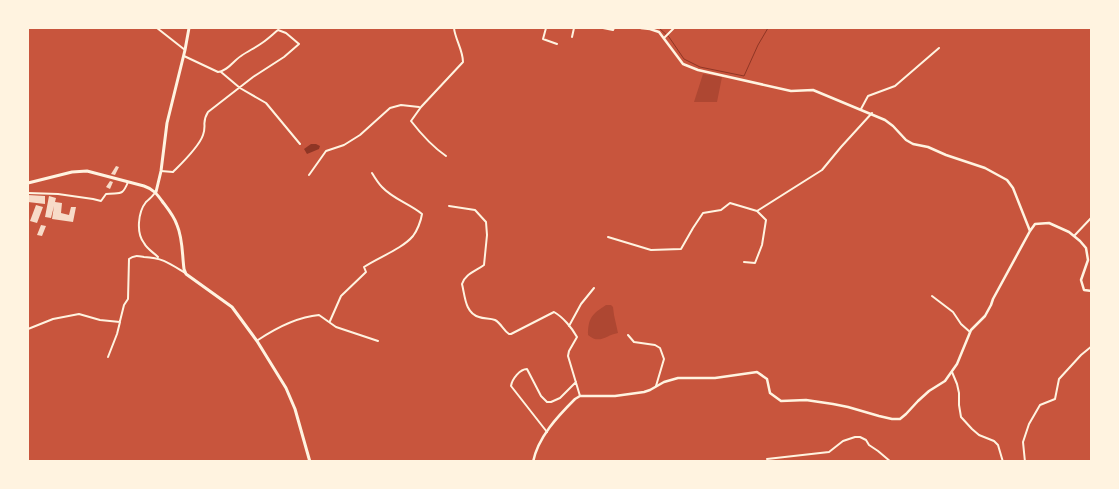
<svg xmlns="http://www.w3.org/2000/svg" width="1119" height="489" font-family="'IBM Plex Serif',serif">
<style>
.green{fill:#ae4732}
.water{fill:#8f3625}
.lines{fill:none;stroke-linecap:round;stroke-linejoin:round}
.stream{stroke:#8f3625;stroke-width:1}
.building{fill:#f7dbc8}
.minor{stroke:#fff3e0;stroke-width:2}
.tertiary{stroke:#fff3e0;stroke-width:2.5}
.secondary{stroke:#fff3e0;stroke-width:3}
</style>
<rect width="100%" height="100%" fill="#c8553d"/>
<path class="green" d="M703,74L722,77L717,102H694Z
M606,305H611L613,307L614,315L618,333C606,335 600,345 588,335C588,318 592,314 606,305Z"/>
<path class="water" d="M311,144H316L320,146L319,149L307,154L304,149Z"/>
<g class="lines">
<path class="stream" d="M659,28L669,37L684,59L700,67L744,76L758,45L768,28"/>
</g>
<path class="building" d="M116,166L119,167L115,175L111,174Z
M110,181L113,182L110,189L106,187Z
M28,195L45,196V204L28,202Z
M49,196L56,198L55,202L62,203L61,213L69,215L71,207H76L73,222L52,219L54,206L51,218L45,217Z
M36,205L43,207L37,223L30,221Z
M41,225L46,226L42,236L37,235Z"/>
<g class="lines">
<path class="minor" d="M157,28L185,50
M546,28L543,39L557,44
M603,28L613,30L614,28
M572,37L574,28
M664,38L674,28
M221,72L240,88L266,103L300,144
M861,109L868,96L895,86L939,48
M446,156C433,147 421,134 411,121L421,107L463,62C463,50 455,39 454,28
M161,171L173,172C182,163 199,147 203,135C207,124 201,123 208,112L253,77L284,57L299,44L286,33L278,30C273,34 268,39 262,43C255,48 248,51 241,56C233,61 228,71 218,72L184,56
M309,175L326,151L344,145L360,135L390,108L401,105L419,107
M28,193L58,194L93,199L101,201L106,194C120,192 122,197 128,182
M154,194C152,197 149,199 146,202C138,212 136,233 144,243C147,249 154,253 158,257
M449,206L475,210L486,222L487,235L484,265C476,271 465,274 462,284C465,296 465,313 479,317C484,319 490,318 495,320C501,323 503,330 509,334H511L554,312C563,317 572,328 577,337L569,351L568,356L580,396
M1074,236L1092,217
M608,237L651,250L681,249L693,228L703,213L721,210L730,203L757,211L822,170L841,147L872,113
M744,262L755,263L762,245L766,220L757,211
M932,296L953,312L961,324L970,332
M120,321L124,305L128,299L129,259C134,255 138,256 144,257C163,258 169,263 185,273
M330,321L341,296L366,272L364,267C379,257 402,249 413,236C417,231 421,221 422,214C410,204 393,199 382,187C378,183 375,178 372,173
M569,326L581,304L594,288
M28,329L53,319L79,314L100,320L120,322L117,334L108,357
M628,335L634,342L655,345L660,348L664,359L656,386
M258,340C276,328 297,317 319,315L336,327L378,341
M952,372L957,384L959,393V405L961,417L972,429L979,435L994,441L998,445L1003,462
M547,432L511,386C512,379 520,369 527,369L541,396L547,402H551L560,398L576,382
M767,459L829,452L843,441L855,437H860L866,440L869,445L878,451L891,462
M28,461L30,462
M1025,462L1023,442L1029,424L1040,405L1055,399L1059,379L1081,355L1092,346"/>
<path class="tertiary" d="M641,28L650,29L659,32L683,64L698,70L791,91L813,90L885,120L893,126L906,140L913,144L928,147L946,155L985,168L1007,180L1013,188L1030,231
M533,462C538,437 558,416 575,399L580,396H615L644,392L650,390L664,382L678,378H715L757,372L767,379L770,393L781,401L806,400L833,404L848,407L879,416L892,419H900L906,414L918,401L929,391L945,381L957,364L971,330L985,316L991,305L993,299L1030,231L1035,224L1049,223L1069,232L1080,241L1086,248L1088,260L1081,280L1084,290L1092,291"/>
<path class="secondary" d="M28,183L72,172L87,171L144,186C153,189 157,194 162,201C168,209 174,216 177,225C183,239 182,254 184,269L186,274L232,307L257,341L286,388L295,409L310,462
M156,192L161,171L167,123L185,50L189,28"/>
</g>
<rect width="1119" height="489" fill="none" stroke="#fff3e0" stroke-width="58"/>
</svg>
